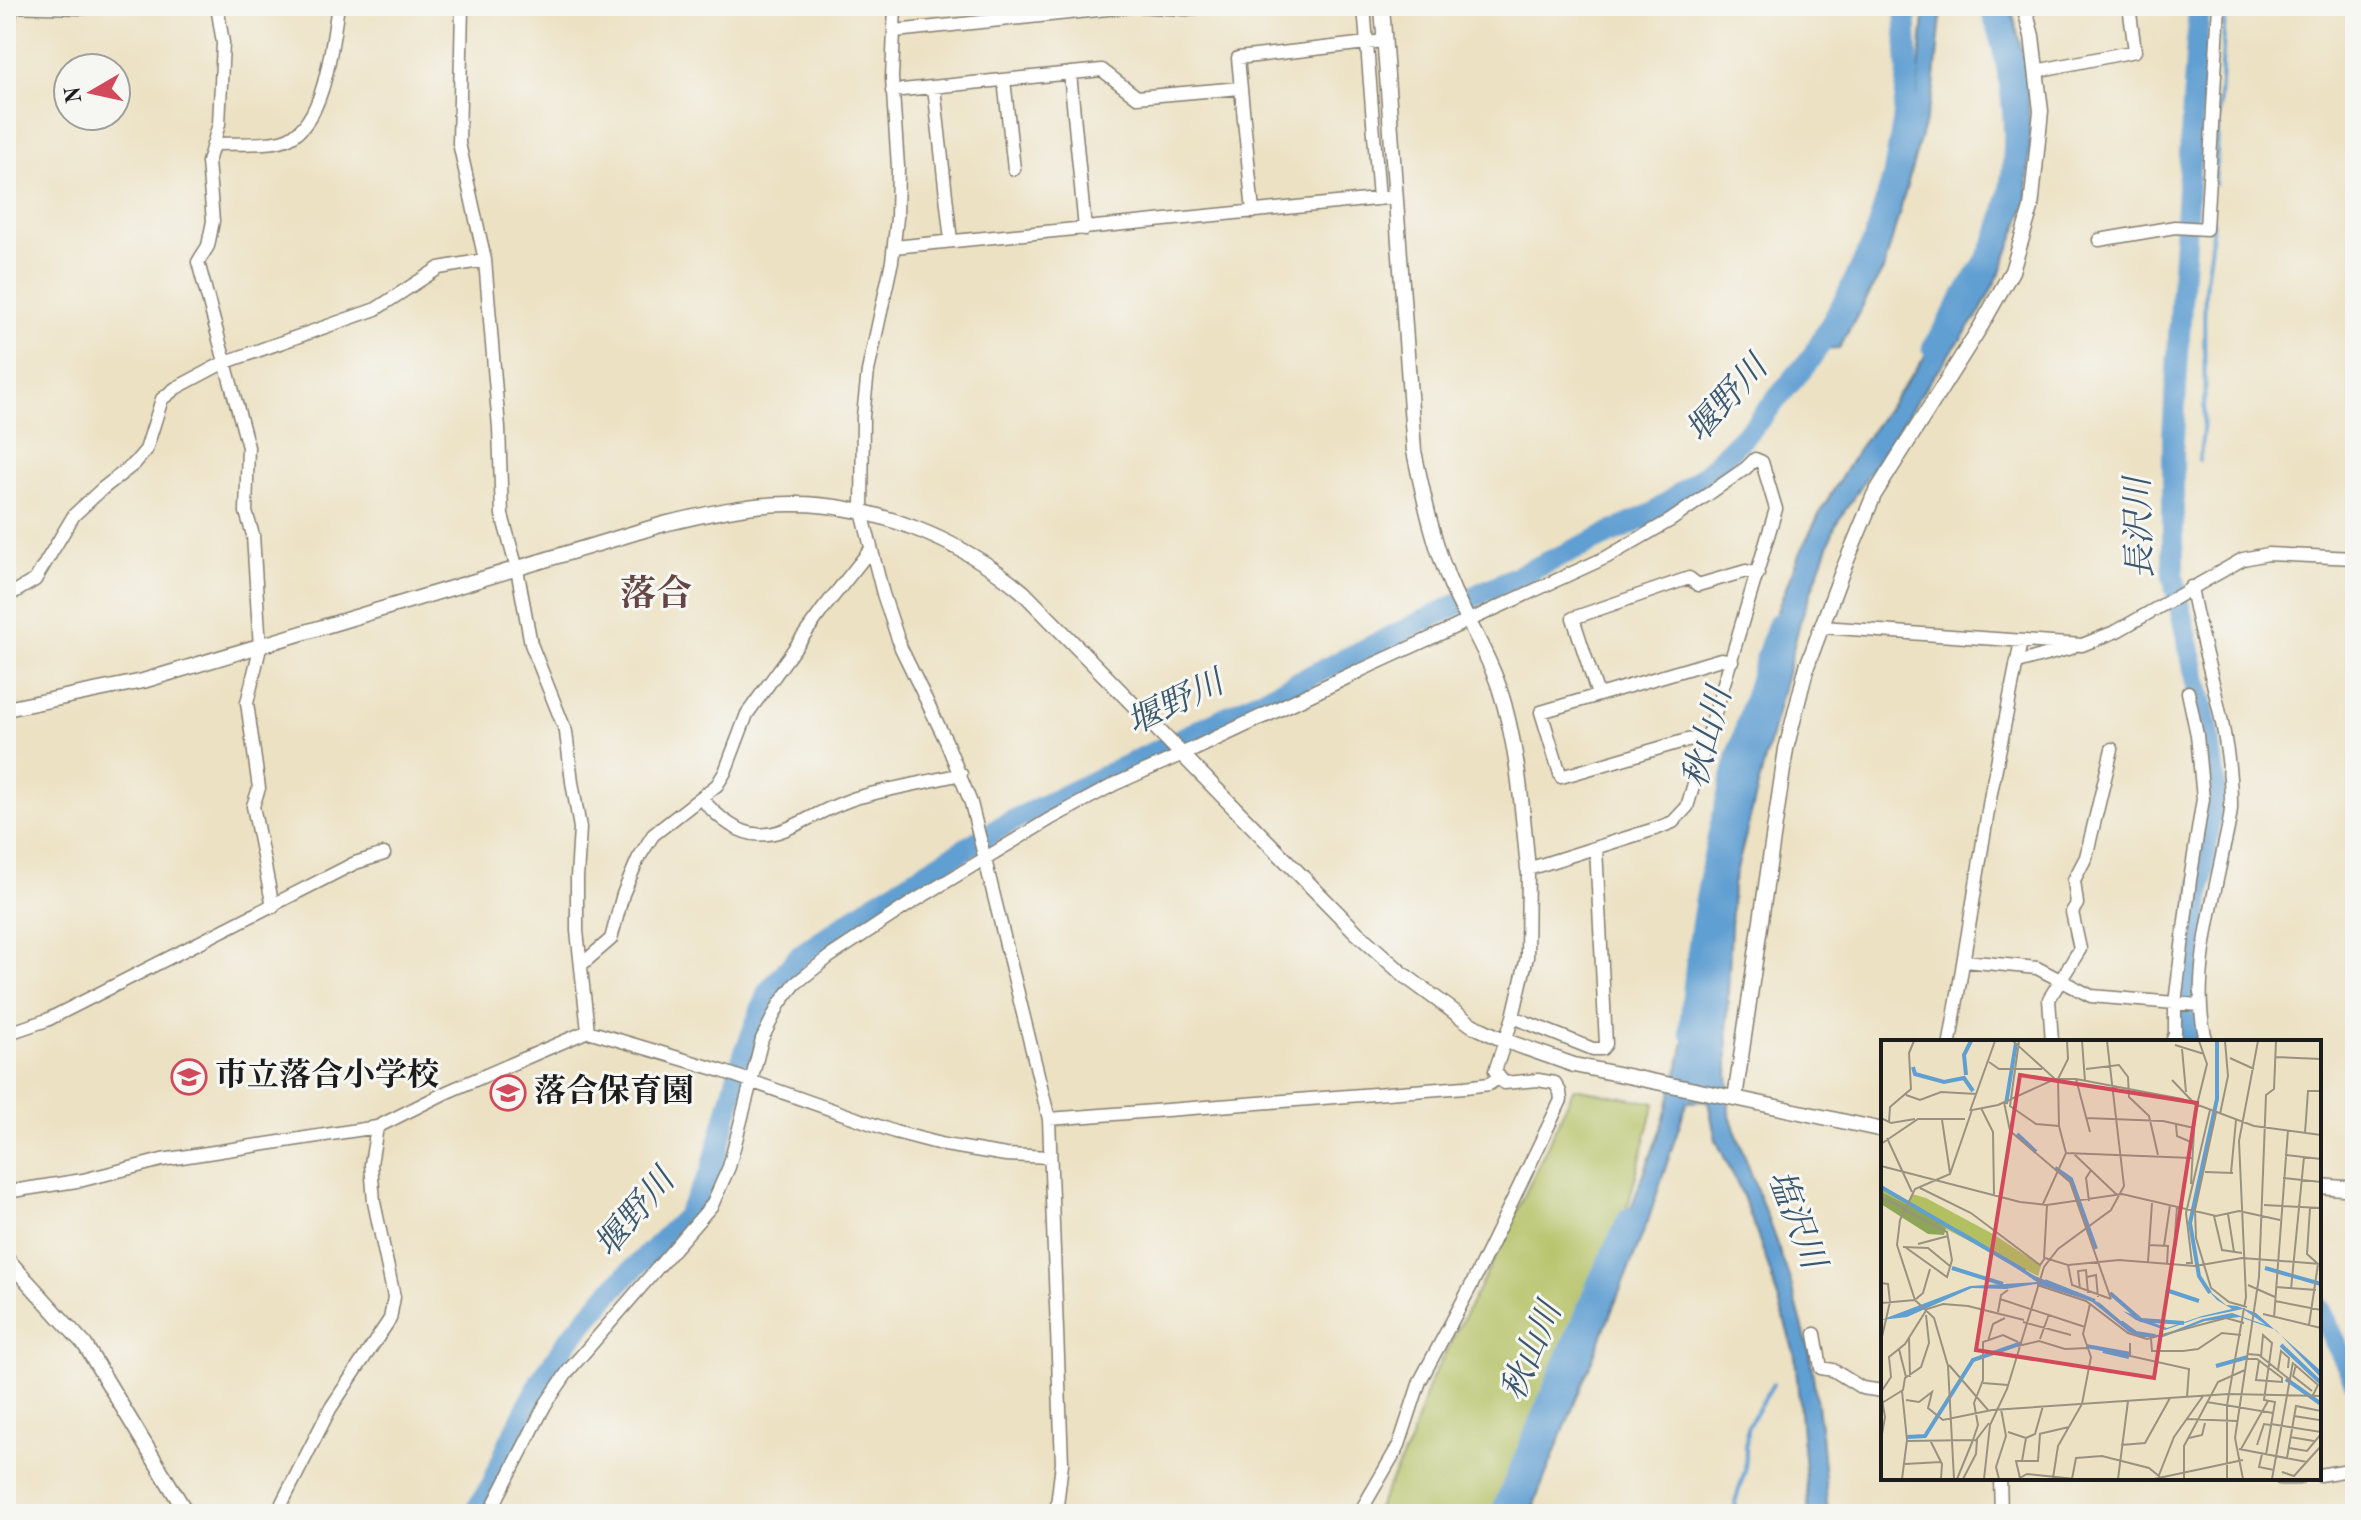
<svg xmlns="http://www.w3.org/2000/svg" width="2361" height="1520" font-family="'Old Standard TT','Noto Serif JP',serif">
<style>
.green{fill:#b3c062;stroke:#686e3f;stroke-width:2}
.water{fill:#609fd2;stroke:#3e5e77;stroke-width:2}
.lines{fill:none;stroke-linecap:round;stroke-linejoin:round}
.stream{stroke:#609fd2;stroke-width:4}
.river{stroke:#609fd2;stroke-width:22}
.minor-casing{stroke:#847e70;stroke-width:15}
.tertiary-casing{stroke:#847e70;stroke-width:17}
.minor{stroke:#fff;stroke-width:12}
.tertiary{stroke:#fff;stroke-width:14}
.labels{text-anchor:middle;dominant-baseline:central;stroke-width:6;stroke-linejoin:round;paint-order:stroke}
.poi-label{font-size:32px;font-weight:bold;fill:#1c1c1c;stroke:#f6f6f2;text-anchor:start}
.water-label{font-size:34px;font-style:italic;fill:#3b576e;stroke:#f6f6f2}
.quarter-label{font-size:36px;font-weight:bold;fill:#644644;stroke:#f6f6f2}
.inset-river{fill:none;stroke:#609fd2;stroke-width:4}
.inset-road{fill:none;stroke:#999280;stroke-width:2}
.view{fill:#d1495b;fill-opacity:0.15;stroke:#d1495b;stroke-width:4}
.inset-edge{fill:none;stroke:#1c1c1c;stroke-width:4}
</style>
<rect width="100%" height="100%" fill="#f6f6f2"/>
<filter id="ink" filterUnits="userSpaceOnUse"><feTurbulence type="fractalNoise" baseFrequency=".0125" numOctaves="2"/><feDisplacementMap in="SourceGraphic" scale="16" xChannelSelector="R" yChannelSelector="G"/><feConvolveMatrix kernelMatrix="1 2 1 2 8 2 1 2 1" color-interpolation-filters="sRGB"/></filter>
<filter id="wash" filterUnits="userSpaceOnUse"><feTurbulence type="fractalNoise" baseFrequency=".006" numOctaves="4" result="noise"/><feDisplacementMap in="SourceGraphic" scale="32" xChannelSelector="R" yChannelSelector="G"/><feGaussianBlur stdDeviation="1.8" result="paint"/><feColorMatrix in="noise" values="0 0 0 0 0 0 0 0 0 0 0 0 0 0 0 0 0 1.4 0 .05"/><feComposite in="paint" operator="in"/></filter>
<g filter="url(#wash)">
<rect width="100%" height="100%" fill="#ece1c3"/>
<path class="green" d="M1574,1088L1655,1103L1627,1209L1589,1288L1531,1426L1536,1514H1374L1409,1445L1429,1384L1501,1246Z"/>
<path class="water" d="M1925,6H1942L1934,89L1884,268L1839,348L1821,349L1861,277L1883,226L1917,92Z
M1994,6H2011L2027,73L2030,145L2027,202L2002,269L1979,314L1925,388L1836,524L1800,622L1733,885L1727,1013L1729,1113L1790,1280L1810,1354L1821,1434L1828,1514H1809L1795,1356L1767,1262L1743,1196L1716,1140L1708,1101L1687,1102L1648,1221L1530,1514H1508L1585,1330L1661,1128L1679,1066L1717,879L1778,608L1800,552L1822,509L1859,448L1988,269L2013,202L2018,145L2014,75Z"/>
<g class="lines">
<path class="stream" d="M1608,11L1609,6
M2215,184L2225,13
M2199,461C2209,406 2202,348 2205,292C2206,267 2214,241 2212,217
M1737,1514L1735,1502L1745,1471L1747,1428L1773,1384"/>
<path class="river" d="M1933,347L1990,254C2026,176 2018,84 1990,6
M1690,1031C1696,938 1713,849 1737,759C1750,714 1762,668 1778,624
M2193,1042L2186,1028L2187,989L2215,785L2208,730L2173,576V437L2199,6
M2319,1309L2355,1381
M474,1514L493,1483L510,1441L541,1380L567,1342L610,1292L686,1217L711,1173L741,1063L768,992L800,955L873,905L1006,824L1475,596L1654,513L1705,475L1754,426L1812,357L1847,296L1874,240L1893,178L1903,123L1908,73L1905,6
M1501,1514L1598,1283L1629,1218"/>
</g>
</g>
<g filter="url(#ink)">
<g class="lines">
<defs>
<path id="minor" d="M7,6L83,8L107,6
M217,6L223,43L219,124L208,162L213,221L208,246L198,262L248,447L246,512L253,535L260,648L247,703L259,788L253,806L273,907
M462,6L459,143L485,260L499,428L502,515L517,569L531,644L566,732L572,782L580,828L577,878V931L588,1031
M895,6L892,78L898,167L897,218L892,261L868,371L863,416L862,512L883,594L901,648L946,741L971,803L1049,1119L1062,1463L1056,1514
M1364,6L1379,199
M895,31L1136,6L1186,9L1212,6
M2036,71L2135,51L2129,6
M1070,73L1085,229
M1004,80L1014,169
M934,87L951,241
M892,91L1102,70L1137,97L1240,88
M214,144C233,143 273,146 289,138C326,120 332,42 338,6
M1253,212L1238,58L1384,41
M2099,240L2175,227L2206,229L2219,6
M894,247L1396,197
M2191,587C2204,662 2232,731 2231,808C2230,824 2225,840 2222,856C2211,909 2190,991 2207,1042
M6,597L35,580L74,515L102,489L134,464L146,450L162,399L176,388L223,363L376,309L439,268L485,260
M1822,627L2082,645L2117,631L2243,559L2268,554L2355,558
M2017,663L2071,648
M1357,672L1607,557L1671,520L1746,468L1755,459L1762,462L1776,509L1687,807L1673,822L1658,828L1528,869L1527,957L1513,1017L1495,1071L1504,1083L1538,1080L1555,1083L1560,1092L1561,1100L1472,1284L1420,1381L1399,1445L1359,1514
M1598,695L1573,618L1689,578L1698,585L1746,571L1758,574
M1709,737L1687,740L1561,777L1541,712L1721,659L1732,661
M701,798C763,870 791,817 859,797C892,788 927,782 961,774
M1965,961L2037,968L2091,996L2199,1005
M581,965L611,939L623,894L638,859L653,835L717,785L725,772L747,714L823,609L871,549
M1513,1017L1593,1049H1602L1606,1044L1596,848
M6,1034L47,1020L355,863L384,854
M1950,1042L1991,793L2021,641
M2052,1042L2049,999L2080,949L2072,912L2077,904L2074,880L2086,857L2112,749
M2172,1042L2175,1034V1003L2190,880L2203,799L2197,735L2188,692
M1049,1119L1465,1087L1489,1084L1498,1078
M6,1192L83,1180L162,1160L377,1127L447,1092L588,1031L722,1071L895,1132L945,1145L1006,1155L1050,1157
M1815,1334L1821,1368L1833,1370L1862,1388L1883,1391
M2319,1475L2355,1469
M2000,1478L2001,1514
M2280,1478H2299
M282,1514V1503L330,1409L390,1319L394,1297L374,1202L371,1164L377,1127
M489,1514L545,1405L569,1370L712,1205L729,1167L762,1039L780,1003L795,984L829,957L911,903L1050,819L1115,784L1183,754"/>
<path id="tertiary" d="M1382,6L1414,451C1424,499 1434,547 1454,592C1469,624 1488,654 1499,687C1518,745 1522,808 1528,869
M6,36L11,6
M6,709L143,681L664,524C706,514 747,504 791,504C872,503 962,540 1023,592L1357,933L1404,975L1472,1025L1506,1041L1574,1065L1734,1098
M1183,754L1357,672
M1883,1130L1735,1098L1786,749L1807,666L1842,572L1874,495L1981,326L2012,271L2031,208L2041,111L2032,36L2024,6
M2319,1186L2355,1189
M6,1258L85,1345L187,1514"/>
</defs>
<use href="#minor" class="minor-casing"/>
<use href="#tertiary" class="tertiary-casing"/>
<use href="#minor" class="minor"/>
<use href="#tertiary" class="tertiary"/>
</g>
</g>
<defs>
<symbol id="school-ring" viewBox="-11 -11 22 22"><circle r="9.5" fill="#f6f6f2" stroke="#d1495b" stroke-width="1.5"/><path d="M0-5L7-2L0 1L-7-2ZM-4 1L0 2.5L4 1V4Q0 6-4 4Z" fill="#d1495b"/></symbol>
</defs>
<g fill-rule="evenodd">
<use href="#school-ring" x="169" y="1057" width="40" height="40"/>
<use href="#school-ring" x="488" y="1073" width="40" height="40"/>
</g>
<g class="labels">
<g class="poi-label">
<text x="215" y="1077">市立落合小学校</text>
<text x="534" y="1093">落合保育園</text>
</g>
<g class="water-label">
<text transform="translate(1728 400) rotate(-48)">堰野川</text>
<text transform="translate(2141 528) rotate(-92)">長沢川</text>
<text transform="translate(1176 704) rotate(-26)">堰野川</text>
<text transform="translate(1709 738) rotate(-75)">秋山川</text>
<text transform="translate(636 1214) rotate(-50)">堰野川</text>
<text transform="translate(1795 1220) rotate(69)">塩沢川</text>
<text transform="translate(1533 1352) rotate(-67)">秋山川</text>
</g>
<g class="quarter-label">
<text x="656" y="596">落合</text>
</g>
</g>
<g transform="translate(1881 1040)">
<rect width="440" height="440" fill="#ece1c3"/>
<path d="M0,149L27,162L31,154L45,158L112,194L160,226L157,236L0,156Z" fill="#b3c062"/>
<path d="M0,152L55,179L65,188L63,195L47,194L0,164Z" fill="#8ea658"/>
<path d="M74,187L154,236L219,263L255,294L282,295L322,279L351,273L385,285L362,269L318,278L284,290L255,280L242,271L286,288L321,276L351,269L336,260L326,249L345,265L356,266L375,273L440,331V338L395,290L359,277L324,281L282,297H262L248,292L210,261L155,244L125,249L91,248L26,277L0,280L89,246L156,242Z" fill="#609fd2"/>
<path class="inset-river" d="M32,27L34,34L63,42L83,38L92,51M85,35L83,15L90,1M125,64L135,3M136,94L155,112M174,128L190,139L215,209M0,147L144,231M71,228L122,244M384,228L440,244M164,241L214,261M285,250L318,261M229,253L260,280L303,283M329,253L318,236L309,183L336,59V1M240,282L255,293L274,296M400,305L440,343M205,306L250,314M222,311L248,317M335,326L367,317M405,339L440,364M26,397L44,396L92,320L141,303"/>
<path class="inset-road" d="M132,1L174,39M138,1L129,66L155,84L178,86M201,1L204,41M294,5L323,14M301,9L305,52M394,17L440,19M349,18L373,29M108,22L118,29H161M205,29L238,25L247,37L248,57L268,76L277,115M195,39L209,92M291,40L314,64M25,55L39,60L60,52L96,54M123,62L129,91L189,142L230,259M100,68L112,92L113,156M89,71L114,1M335,73L314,170L315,198L330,248L348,262L366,267M339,74L347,36L344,1M0,78L10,83L34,79M205,78L282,81L313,88M61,80L69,133M8,82L9,67L30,49L28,13L33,1M295,85L296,96L312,103M424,93L427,51H440M6,98L31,152M0,104L37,79H84M185,113L311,118M193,114L236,155M404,115L440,119M0,126L139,162L166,165L241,154L335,176L358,171L399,180M324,132L352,133M350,133L355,80M402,138L440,142M310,144L314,73L326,24L318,1M39,148L90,173L159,225L164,218L187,225L191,245L230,259M0,157L23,168M208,161L205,138L210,130M162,164L185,113L178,86L177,39L187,19L186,1M383,165L440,168M429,168L426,214L436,223M22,169L66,192L71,220L66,237L24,207M347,174L353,212M333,176L341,210L361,213M37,204L67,196M268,205L287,206L286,224M283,206L289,165M22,207L47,208L70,227M163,218L166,165M267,222L271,163M292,222L296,167M305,223H311L305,173L329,70M187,225L238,220L314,226L361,218L440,224M206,237L215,235L217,257M0,243L7,244L9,262M156,245L205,261L247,293L266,299L345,278L363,283M367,245L394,257M395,247L435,250M199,249L197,231L205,230L207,253M410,249L423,117M35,259L42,253L49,229M119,259L204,287M34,260L16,205L19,180L34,149L69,134L91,70L117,65L174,39H195L301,59L373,86L440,95M394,261L440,270M0,263L34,260L53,278L67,326L73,439M117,272L120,255L127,250M382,274L440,288M393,278L407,90M142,282L190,295M428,285L437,224M28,297L29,337M159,299L168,274M270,299L271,311H302L317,309L341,293L360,295M0,301L9,262M107,301L112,284L124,278M249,303V316L308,329L306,357M137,306L158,301L184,309L207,308M18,309L25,337M366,314L378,315L408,339M380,317L382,295L391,303L383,360L394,362L385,415M366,319H376L401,338V342L375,340L378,321M413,324L437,345L431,357M68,325L107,370M415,325L412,336L431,351M397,330L400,311L408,318L407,328M102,343L127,345M21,351L26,400L21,439M0,352L10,337L8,317L24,304L46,269L62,264L87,266L143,280M0,353L4,377L0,400M25,360L38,362L51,352L47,368L62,380L111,370L347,354L440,356M326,362L392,373M1,363L22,350L24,338L40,327L48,303L45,275M413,376L438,380M306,379L356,381M390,384L440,392M127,392L145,398L141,421H135L139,438M158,394L188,387M409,397L433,401M145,398L154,394L162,366M308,398L321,395L324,383M49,400L61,424L60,439M92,400L97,385L93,363L102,340V302L122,295L137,302M26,401L95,400L108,383M240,405L264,403L289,358M376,405L383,384L390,385M408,408L426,411L440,394M358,409L426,422M360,409L387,361M381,414L378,427L393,430M406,418L415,366L440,371M141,421H157L159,394M24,424L60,422M401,432L413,436L440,406M278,435L293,397L322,356M172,438L177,406L201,364L210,317L202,294L209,264M76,439L92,400M82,439L95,414L96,399M103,439L109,385L126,349L163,227L177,209L230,170L243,146L226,1M118,439L115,427L125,396L120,369M137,439L146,434L194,439M191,439L195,418L221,416L268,428L279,437M237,439L247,361M273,439L362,420M303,439V406L337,342L364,330M346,439V365L365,257L358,101L377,1M362,439L354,398L378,237L385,55L393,49L395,1M391,439L412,322"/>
<path class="view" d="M139,35L316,63L273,338L95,310Z"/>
<rect width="440" height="440" class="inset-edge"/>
</g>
<rect width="2361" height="1520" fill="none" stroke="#f6f6f2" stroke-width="32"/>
<g transform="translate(92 92) rotate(261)"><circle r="38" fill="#f6f6f2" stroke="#9f9f9c" stroke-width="2"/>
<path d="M0-6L14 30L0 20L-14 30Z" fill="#d1495b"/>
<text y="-12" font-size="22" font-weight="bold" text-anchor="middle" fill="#1c1c1c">N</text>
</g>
</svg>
